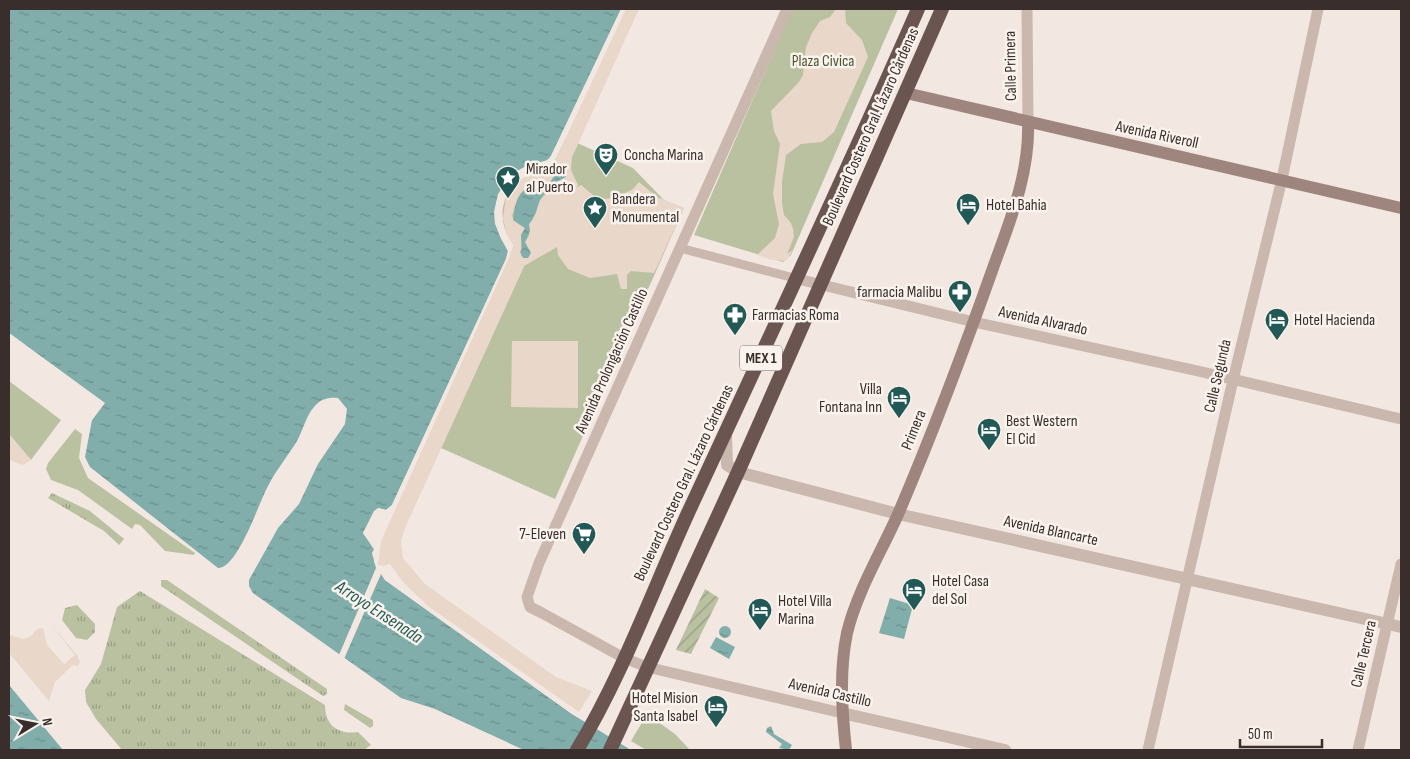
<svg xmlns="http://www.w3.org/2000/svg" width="1410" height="759" font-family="'Sofia Sans Condensed',sans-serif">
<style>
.grass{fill:url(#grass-tufts)}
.park{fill:#bac1a1}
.garden{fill:url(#garden-furrows)}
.plaza{fill:#e9d7c9;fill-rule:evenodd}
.water{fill:url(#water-ripples)}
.pier{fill:#f2e8e1}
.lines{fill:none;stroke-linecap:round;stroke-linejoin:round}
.pedestrian{stroke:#cab7ad;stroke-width:9}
.minor{stroke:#cab7ad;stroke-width:11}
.tertiary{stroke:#cab7ad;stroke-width:12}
.secondary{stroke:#9e867e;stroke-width:12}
.trunk{stroke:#6a5550;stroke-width:14}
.labels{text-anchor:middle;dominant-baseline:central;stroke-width:5;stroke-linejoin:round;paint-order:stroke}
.shield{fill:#faf3ed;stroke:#736965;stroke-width:1}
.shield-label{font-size:15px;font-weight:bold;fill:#392e2b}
.park-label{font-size:16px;fill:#4c5630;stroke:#faf3ed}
.street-label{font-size:16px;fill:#392e2b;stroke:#faf3ed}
.poi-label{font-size:16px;fill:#392e2b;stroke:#faf3ed;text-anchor:start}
.water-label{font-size:18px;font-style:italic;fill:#225956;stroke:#faf3ed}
</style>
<defs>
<pattern id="grass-tufts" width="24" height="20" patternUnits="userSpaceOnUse" patternTransform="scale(1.25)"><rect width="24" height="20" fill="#bac1a1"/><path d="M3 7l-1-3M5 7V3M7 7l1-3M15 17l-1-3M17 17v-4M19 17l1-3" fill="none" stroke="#989d83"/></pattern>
<pattern id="garden-furrows" width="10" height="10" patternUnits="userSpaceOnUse" patternTransform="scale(1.25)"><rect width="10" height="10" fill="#bac1a1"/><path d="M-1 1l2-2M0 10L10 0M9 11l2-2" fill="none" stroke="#989d83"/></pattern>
<pattern id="water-ripples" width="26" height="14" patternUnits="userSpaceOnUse" patternTransform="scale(1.25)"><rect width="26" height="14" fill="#81aeab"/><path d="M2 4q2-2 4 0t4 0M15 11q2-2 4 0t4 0" fill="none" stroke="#6b8e8b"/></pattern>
</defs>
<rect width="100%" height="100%" fill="#f2e8e1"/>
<path class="grass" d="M52,493L90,511L124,539L119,545L104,531L48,498Z
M161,580H167L327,689V694L323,696L161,586Z
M140,591L325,705C325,726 339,735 358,732L371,745L364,750H122L96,719L86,702L85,690L101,664L117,607Z
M77,605L95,624V632L87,640L76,638L62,620L65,608Z
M345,704L373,720V726L370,728L344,710Z"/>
<path class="park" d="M792,9H898L791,255L783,262L694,235Z
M566,138L633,168L664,200L684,208L555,499L441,448L524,266L509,259L514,245C489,213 507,172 549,172Z
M9,381L61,420L31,460L9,434Z
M75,429L82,434L79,458L88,478L195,553L194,555L165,551L140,525L135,524L132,529L78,490L51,480L46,469L48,463Z
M647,714L675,734L690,750H646L631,741Z"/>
<path class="garden" d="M705,589L719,598L691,654L676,650Z"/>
<path class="plaza" d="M626,9H639L578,144L572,157L571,170L578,185L576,188L581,185L594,196L606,199L617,197L633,189L639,182L657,197L684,208L654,273L631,271L627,275V289H621L617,274L590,278L568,269L558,255L557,247L524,266L405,528L401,541L403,558L425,584L556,677L592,691L579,712L428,606L403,582L390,564L384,566L378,565L381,541L512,251L514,245L507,235L503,218L506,196L521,179L536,173L549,172L552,167ZM557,171L552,188L538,202L536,213L529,224V236L525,242L526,247L521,257V239L525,228L517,223L512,216L517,200L527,190L534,187L542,192L545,191Z
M836,9H845L846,23L862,40L868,57L834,132L822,142L801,144L786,155L782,182V203L784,215L791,223L793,229L794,237L787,254L793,250L786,261L772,260L757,255L775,238L779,224L773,194L780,144L774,131L771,111L799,82L803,75L806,47L812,33L820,21L830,17Z
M512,341H578V408L511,407Z
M9,434L31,460L23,465L9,460Z
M49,622L77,655L80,662L78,666L73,665L55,682L49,701L9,653V635L23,639L31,636L37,629L43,628L47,645L64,664L75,655Z"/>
<path class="water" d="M9,9H621L551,156C546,164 536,163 527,166C501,176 488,208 499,234C501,240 505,245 508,251L506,259L392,505L386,510L378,508L363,533L374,549V562L385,580L572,714L631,750H524L435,709L401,698L253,593L249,586V580L278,528L299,504L318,464L345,424L347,409L338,398C329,397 320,399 314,407C306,416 303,430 297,441C288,456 276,470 268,486C259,502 238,568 218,568L90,467L85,457L92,420L104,403L9,333Z
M562,169L566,173V177L554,183L551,191C549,193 546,193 543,195C538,200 537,216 529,224L530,231L525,242L531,253L528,258H523L520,252L522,248L521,235L525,228L513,220C514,213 515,198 523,191C525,189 527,188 529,186L542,192L545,191L557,171Z
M890,598L913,605L904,639L879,633Z
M719 632a6 6 0 1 1 12 0a6 6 0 1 1-12 0Z
M716,637L735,647L729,659L710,648Z
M9,685L63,750H9Z
M771,726L774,734L792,745L789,750L779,748L782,744L766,732L767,728Z"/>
<path class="pier" d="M621,9H623L609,42L553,157L550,162L530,167L514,176L500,195L496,212L498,223L510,250L508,259L394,506L386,512L376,513L366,533L376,548L375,553L378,566L387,578L573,712L634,750L572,714L385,580L381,574L344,659L339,655L376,568L372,553L374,549L363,533L374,511L378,508L386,510L392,505L506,259L508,251L495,224L494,212L498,194L512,174L529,165L548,160L551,156Z
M9,333L105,403L89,424L90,419L101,403L9,336Z"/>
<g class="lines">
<path class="pedestrian" d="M680,248L798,279"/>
<path class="minor" d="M787,9L539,563L527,597L530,607L542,613L624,658L647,667L842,713
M1027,9L1028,122
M798,279L974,322L1198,371L1401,419
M1148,750L1233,380L1282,179L1318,9
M1358,750L1401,564"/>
<path class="tertiary" d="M726,434L727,465L738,472L898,514L1401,627
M842,713L1005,750"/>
<path class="secondary" d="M906,93L1401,208
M846,750C842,712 839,672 847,633C857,591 882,551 899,512C933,432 964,350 993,268C1010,221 1030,173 1028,122"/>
<path class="trunk" d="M577,750C622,676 652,592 688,513C766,345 844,178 918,9
M610,750L738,472L942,9"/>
</g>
<defs>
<symbol id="theatre-pin" viewBox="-11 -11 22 30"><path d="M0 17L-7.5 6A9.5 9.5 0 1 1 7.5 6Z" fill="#225956" stroke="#faf3ed"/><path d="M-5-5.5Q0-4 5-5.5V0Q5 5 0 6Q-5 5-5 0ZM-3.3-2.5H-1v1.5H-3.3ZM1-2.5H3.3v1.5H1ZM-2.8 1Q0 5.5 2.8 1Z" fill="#fff"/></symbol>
<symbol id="sight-pin" viewBox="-11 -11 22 30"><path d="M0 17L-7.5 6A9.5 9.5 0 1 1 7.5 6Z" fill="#225956" stroke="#faf3ed"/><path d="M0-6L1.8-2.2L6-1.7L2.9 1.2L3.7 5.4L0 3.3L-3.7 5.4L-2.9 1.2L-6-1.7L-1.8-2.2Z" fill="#fff"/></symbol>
<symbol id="hotel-pin" viewBox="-11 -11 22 30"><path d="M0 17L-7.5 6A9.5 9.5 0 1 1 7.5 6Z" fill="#225956" stroke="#faf3ed"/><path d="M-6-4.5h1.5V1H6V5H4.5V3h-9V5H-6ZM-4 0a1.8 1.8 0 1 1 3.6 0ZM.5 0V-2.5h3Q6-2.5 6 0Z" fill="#fff"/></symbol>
<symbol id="pharmacy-pin" viewBox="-11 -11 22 30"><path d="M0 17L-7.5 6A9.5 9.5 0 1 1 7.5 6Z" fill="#225956" stroke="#faf3ed"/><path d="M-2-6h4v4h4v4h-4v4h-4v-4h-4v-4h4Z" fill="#fff"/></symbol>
<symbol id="supermarket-pin" viewBox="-11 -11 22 30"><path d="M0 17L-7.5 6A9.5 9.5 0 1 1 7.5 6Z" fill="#225956" stroke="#faf3ed"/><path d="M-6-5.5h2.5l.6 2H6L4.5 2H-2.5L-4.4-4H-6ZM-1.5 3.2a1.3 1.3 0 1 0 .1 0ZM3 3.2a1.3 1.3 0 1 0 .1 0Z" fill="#fff"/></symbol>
</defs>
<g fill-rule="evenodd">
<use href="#theatre-pin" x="592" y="141" width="28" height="38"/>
<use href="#sight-pin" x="494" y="164" width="28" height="38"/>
<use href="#hotel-pin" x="954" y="191" width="28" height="38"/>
<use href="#sight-pin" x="581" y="194" width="28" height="38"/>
<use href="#pharmacy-pin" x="946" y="278" width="28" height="38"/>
<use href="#pharmacy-pin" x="721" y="301" width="28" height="38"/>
<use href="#hotel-pin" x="1263" y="306" width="28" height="38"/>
<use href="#hotel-pin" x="885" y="384" width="28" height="38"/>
<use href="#hotel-pin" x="975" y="416" width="28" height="38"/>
<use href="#supermarket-pin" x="570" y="520" width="28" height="38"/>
<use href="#hotel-pin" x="900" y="576" width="28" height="38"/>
<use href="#hotel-pin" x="746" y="596" width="28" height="38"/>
<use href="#hotel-pin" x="702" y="693" width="28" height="38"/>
</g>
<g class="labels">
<rect class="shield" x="740" y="345.5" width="42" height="25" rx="4"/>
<g class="shield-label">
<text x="761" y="358">MEX 1</text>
</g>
<g class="park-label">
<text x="823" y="61">Plaza Civica</text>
</g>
<g class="street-label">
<text transform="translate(1011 66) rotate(-91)">Calle Primera</text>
<text transform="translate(871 127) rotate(-66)">Boulevard Costero Gral. Lázaro Cárdenas</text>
<text transform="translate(1157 135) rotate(12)">Avenida Riveroll</text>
<text transform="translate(1043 321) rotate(12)">Avenida Alvarado</text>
<text transform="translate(612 361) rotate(-66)">Avenida Prolongación Castillo</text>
<text transform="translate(1218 376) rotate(-77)">Calle Segunda</text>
<text transform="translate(914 430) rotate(-68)">Primera</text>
<text transform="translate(684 483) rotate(-65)">Boulevard Costero Gral. Lázaro Cárdenas</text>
<text transform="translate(1051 531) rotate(12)">Avenida Blancarte</text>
<text transform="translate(1364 654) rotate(-77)">Calle Tercera</text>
<text transform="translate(830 693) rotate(13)">Avenida Castillo</text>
</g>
<g class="poi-label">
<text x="624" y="155">Concha Marina</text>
<text x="526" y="169">Mirador<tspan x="526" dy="18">al Puerto</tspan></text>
<text x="612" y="199">Bandera<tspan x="612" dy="18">Monumental</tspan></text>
<text x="986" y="205">Hotel Bahia</text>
<text x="942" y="292" text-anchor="end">farmacia Malibu</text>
<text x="752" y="315">Farmacias Roma</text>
<text x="1294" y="320">Hotel Hacienda</text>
<text x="882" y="389" text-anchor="end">Villa<tspan x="882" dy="18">Fontana Inn</tspan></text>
<text x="1006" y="421">Best Western<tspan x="1006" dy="18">El Cid</tspan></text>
<text x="566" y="534" text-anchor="end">7-Eleven</text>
<text x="932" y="581">Hotel Casa<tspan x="932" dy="18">del Sol</tspan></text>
<text x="778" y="601">Hotel Villa<tspan x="778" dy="18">Marina</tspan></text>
<text x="698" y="698" text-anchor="end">Hotel Mision<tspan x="698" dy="18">Santa Isabel</tspan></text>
</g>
<g class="water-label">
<text transform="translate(379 612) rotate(33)">Arroyo Ensenada</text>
</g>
</g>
<rect width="1410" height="759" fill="none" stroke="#392e2b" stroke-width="20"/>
<g transform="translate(35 724) rotate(80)" stroke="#faf3ed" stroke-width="4" paint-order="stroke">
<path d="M0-4L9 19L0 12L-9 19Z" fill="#392e2b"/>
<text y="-8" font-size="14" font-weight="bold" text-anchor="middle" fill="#392e2b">N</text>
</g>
<path d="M1240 739v8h82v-8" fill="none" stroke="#392e2b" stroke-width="2.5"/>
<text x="1248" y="739" font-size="15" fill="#392e2b" stroke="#faf3ed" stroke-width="4" paint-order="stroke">50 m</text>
</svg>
